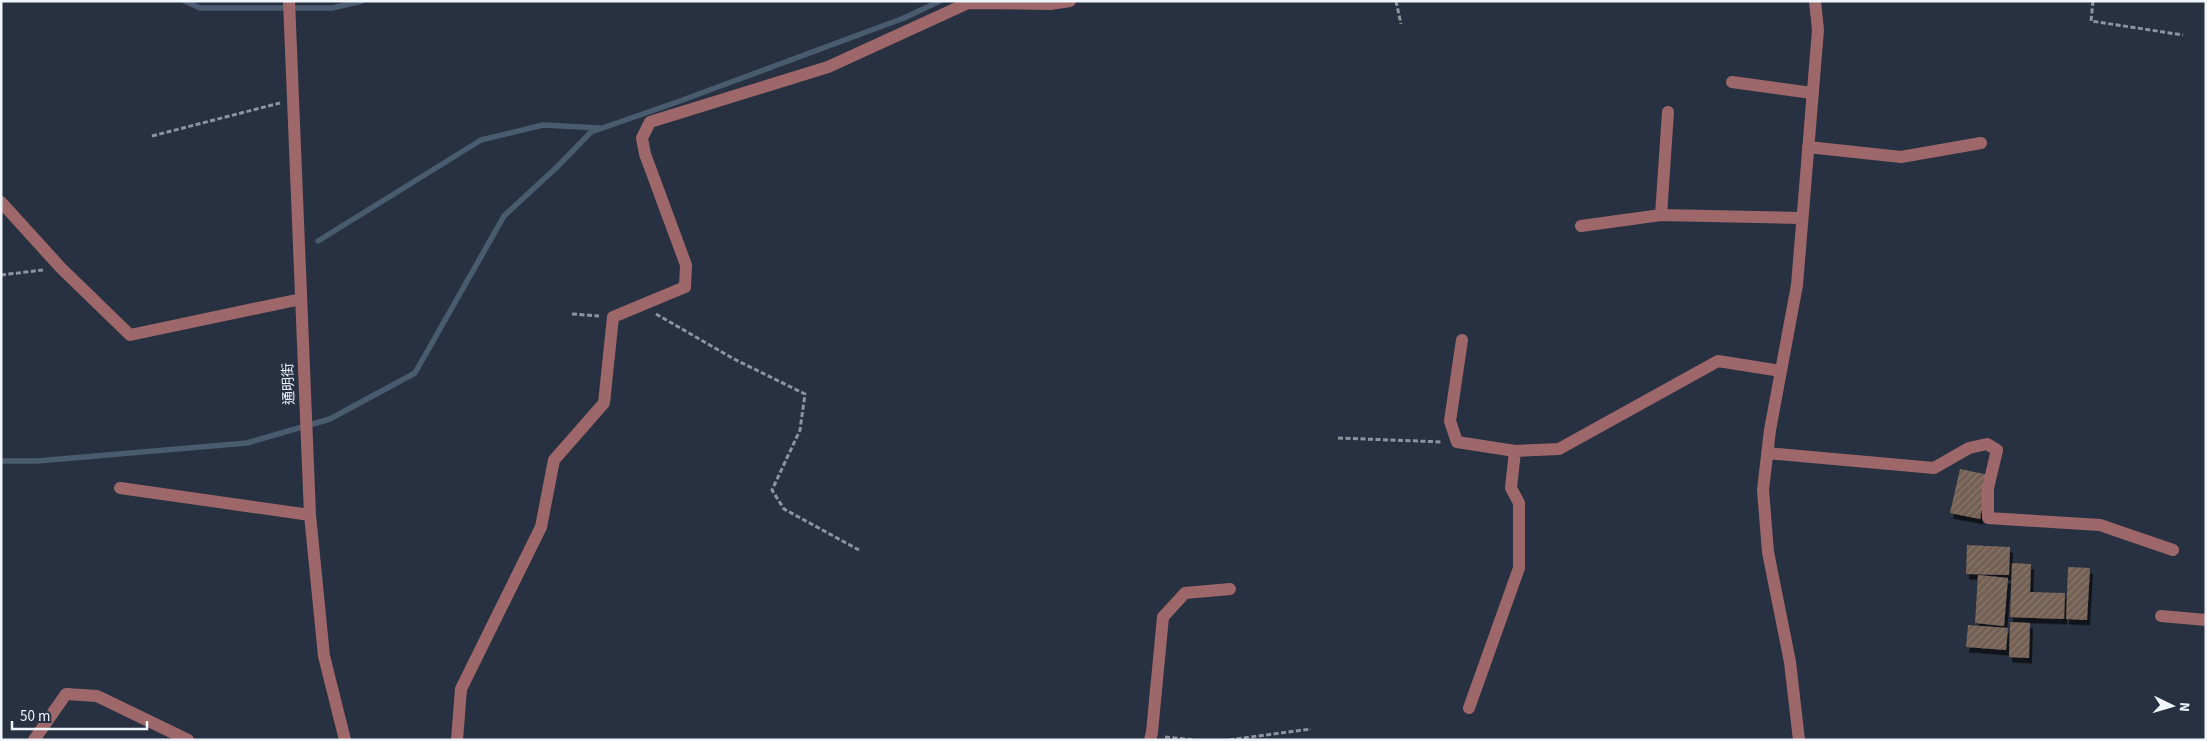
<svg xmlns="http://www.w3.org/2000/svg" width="2207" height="741" font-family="'Source Sans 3','Noto Sans TC',sans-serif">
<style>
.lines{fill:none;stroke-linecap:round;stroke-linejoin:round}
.stream{stroke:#495b6f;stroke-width:5.5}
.building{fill:url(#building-hatch);filter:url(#shadow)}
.path{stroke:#8d94a0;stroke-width:3;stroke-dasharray:5 2.5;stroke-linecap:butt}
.minor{stroke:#9e686a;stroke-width:12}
.labels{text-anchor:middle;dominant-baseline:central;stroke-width:4;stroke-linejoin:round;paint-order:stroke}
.street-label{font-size:14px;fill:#f0f5fe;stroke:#283141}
</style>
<defs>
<pattern id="building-hatch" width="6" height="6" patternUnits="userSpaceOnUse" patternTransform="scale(1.25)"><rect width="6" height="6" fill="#746154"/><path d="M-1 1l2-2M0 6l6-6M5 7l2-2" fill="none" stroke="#88786e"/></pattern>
<filter id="shadow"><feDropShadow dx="3" dy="5.5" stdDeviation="0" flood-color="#0009"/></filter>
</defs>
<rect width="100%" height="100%" fill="#283141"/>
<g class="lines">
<path class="stream" d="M185,1L200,8H332L362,1
M318,241L481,140L543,125L600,128
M1,461H37L247,443L330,419L415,373L504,216L557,167L591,132L680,101L904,18L940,1"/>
</g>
<path class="building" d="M1960,469L1989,475L1980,519L1950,513Z
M1967,545L2010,547L2009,575L1966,574Z
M2012,563L2031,564L2030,592L2065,593L2064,619L2010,617Z
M2068,567L2090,568L2087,620L2066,619Z
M1978,575L2008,578L2004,626L1975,623Z
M2010,622L2030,623L2029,658L2009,657Z
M1968,625L2008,628L2006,650L1966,647Z"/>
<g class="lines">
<path class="path" d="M1396,1L1401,24
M2093,1L2091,21L2183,35
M152,136L280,103
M1,275L43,270
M572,314L599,316
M656,314L734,359L805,394L800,430L772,490L784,509L859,550
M1338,438L1443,442
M1165,737L1194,740
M1229,740L1311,729"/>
<path class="minor" d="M289,1L310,515L324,656L345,740
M1732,82L1812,93
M1808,147L1901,157L1981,143
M1,202L61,268L130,335L301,299
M1661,215L1668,112
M1581,226L1661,215L1802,218
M1462,340L1450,421L1457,442L1515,451L1511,488L1519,503V568L1469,708
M1515,451L1559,449L1718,361L1781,371
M1767,453L1934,468L1969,448L1987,444L1997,450L1988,488V518L2100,525L2173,550
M120,488L310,515
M2161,616L2206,620
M34,740L66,694L97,696L188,740
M457,740L461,689L541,527L554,460L604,403L613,317L685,287L686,265L645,154L642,138L650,122L828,67L968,3L1050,4L1070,1
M1150,740L1152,732L1163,617L1185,593L1230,589
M1799,740L1790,662L1768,552L1763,490L1770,430L1797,285L1818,30L1815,1"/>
</g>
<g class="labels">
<g class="street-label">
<text transform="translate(289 384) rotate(-92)">通明街</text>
</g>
</g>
<rect width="2207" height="741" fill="none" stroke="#f0f5fe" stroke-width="5"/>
<g transform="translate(2172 706) rotate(95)" stroke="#283141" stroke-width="4" paint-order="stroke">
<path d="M0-4L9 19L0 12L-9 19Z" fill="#f0f5fe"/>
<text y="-8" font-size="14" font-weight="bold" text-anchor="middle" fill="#f0f5fe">N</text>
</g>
<path d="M12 721v8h135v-8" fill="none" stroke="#f0f5fe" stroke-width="2.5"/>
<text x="20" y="721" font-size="15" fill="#f0f5fe" stroke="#283141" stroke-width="4" paint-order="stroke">50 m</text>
</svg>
